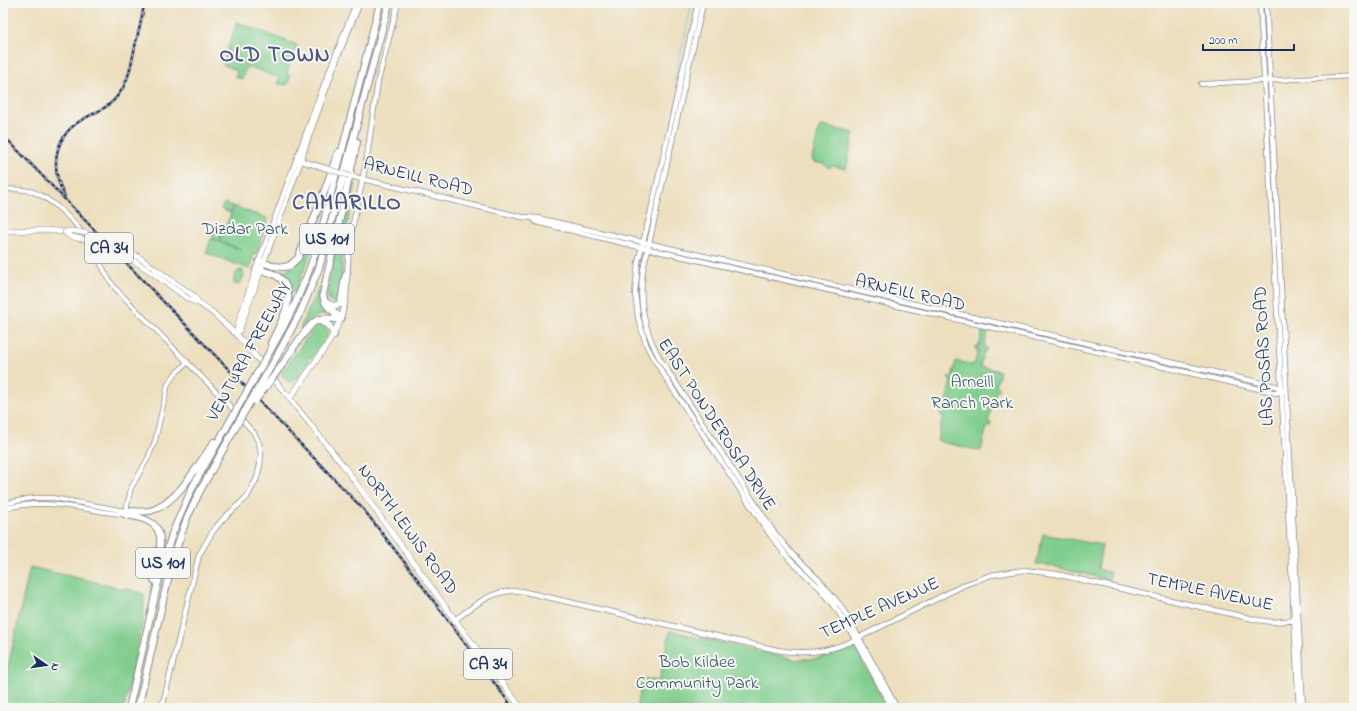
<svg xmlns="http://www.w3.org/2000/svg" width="1357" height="711" font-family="'Indie Flower',sans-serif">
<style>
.green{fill:#80ce8d;stroke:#4e7e76}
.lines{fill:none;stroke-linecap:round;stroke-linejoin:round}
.stream{stroke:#5fbedd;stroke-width:1}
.tertiary-casing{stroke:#84878e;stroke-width:5.5}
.secondary-casing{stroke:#84878e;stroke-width:6}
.primary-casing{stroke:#84878e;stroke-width:6}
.motorway-casing{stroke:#84878e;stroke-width:8}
.tertiary{stroke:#fff;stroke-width:4}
.secondary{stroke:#fff;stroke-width:4.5}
.primary{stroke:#fff;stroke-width:5}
.motorway{stroke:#fff;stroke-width:6}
.rail-casing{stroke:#1b2f5e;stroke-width:2.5}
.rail{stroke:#f6f6f2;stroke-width:1;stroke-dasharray:3;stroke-linecap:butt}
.secondary-bridge-casing{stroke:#84878e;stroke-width:6;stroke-linecap:butt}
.primary-bridge-casing{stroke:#84878e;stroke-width:6;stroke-linecap:butt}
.motorway-bridge-casing{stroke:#84878e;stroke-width:8;stroke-linecap:butt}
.secondary-bridge{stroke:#fff;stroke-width:4.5}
.primary-bridge{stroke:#fff;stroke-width:5}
.motorway-bridge{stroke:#fff;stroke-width:6}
.labels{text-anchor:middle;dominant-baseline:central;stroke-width:4;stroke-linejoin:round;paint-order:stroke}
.shield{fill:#f6f6f2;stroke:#5d6b8a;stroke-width:1}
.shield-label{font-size:17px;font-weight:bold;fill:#1b2f5e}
.street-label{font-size:18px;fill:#1b2f5e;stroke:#f6f6f2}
.park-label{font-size:18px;fill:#34576a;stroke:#f6f6f2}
.district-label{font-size:22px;font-weight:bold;letter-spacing:1px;fill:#4e5684;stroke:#f6f6f2}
</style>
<rect width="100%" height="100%" fill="#f6f6f2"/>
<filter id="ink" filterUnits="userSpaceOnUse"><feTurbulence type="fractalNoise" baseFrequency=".025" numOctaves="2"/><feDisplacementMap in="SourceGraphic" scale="8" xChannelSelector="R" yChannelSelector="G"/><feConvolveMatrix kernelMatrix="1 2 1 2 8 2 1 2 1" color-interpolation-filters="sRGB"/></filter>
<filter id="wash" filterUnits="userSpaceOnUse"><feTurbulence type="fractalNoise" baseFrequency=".012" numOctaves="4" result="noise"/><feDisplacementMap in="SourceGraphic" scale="16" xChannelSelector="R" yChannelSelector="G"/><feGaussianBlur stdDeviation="0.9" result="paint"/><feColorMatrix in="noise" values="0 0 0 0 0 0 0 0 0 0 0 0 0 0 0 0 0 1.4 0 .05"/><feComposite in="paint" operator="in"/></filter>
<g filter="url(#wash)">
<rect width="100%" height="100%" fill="#eddfbd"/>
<path class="green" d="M237,22L297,45L287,73L290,77L287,85L278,84L279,78L247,66L242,79L235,77L237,71L222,64Z
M822,126L854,133L846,169L833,166L829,168L824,164L813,162L812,159L819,128Z
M350,181L355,183V187L343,245L341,298L338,301L335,303L329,300L327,293Z
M224,203L233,206L230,213L221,209Z
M234,206L268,219L256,255L254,254L249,269L206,253L211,239L243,250L220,242Z
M216,226L223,229L219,241L212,238Z
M312,232L316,233L307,263L295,292L290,291L279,275L282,271C303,267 305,250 312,232Z
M241,270L244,272L243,273L244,277L240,283L235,285C232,281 235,271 241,270Z
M319,287L322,288L329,313L317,316L300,328Z
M321,324L326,326C332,338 318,349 311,359L309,357L307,359L309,362C302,372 291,395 281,373L314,328Z
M983,329L988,330L984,347L987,348L986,351H984L980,366L1000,371L996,386L999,387V391H996L988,422L991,423L990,427L987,426L981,451L937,441L943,416L940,414V412H944L951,380L948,379V377H952L956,361L974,365L978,350L975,349L976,346H979Z
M1043,534L1102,545L1098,569L1111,573L1109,580L1052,566L1036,564Z
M30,567L117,587L120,589H128L144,594V616L124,708H3V696C7,693 7,689 4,685Z
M670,631L797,660L798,659H812L823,657L854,647L856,650L888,708H636L643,678L659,681Z"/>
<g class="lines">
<path class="stream" d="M674,83L692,3"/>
</g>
</g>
<g filter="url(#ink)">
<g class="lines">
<defs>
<path id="tertiary" d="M1201,84L1354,76
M3,189C12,189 21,189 30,191C52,197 82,228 93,248C100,262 105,275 115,288L230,406L254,433
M3,504L32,498H53L126,511
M3,509C48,497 81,510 126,515L127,506L131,488L148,458L155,441L168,384L175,374L188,362"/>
<path id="secondary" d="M698,3L650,215L638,262L635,293L638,317L646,344L652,356L676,394L771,536L790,560L820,588L834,605L852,634L892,708
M703,3L643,270C638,301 645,332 660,359L773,531L792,554L820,581L840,605L851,623L897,708
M1260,3L1299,708
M1266,3L1303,708
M298,160L325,168
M350,176L522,217L537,218L1271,385L1278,387L1281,390
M534,219L536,222L627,244L1277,393L1281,390L1286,391
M259,261L322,90L356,3
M261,270L299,166L308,139L338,56L360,3
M341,319L346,299L349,243L366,163L378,81L398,3
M455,620C476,604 493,589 521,591L777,650C803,655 827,652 850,642L964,585L991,575L1024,570L1056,574L1258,620L1272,622L1298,620
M162,708L199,555L213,531L223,519L247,497L257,478L260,465L261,454L259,443L254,433"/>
<path id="primary" d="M3,231L46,230L65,232
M137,256L194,296L199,303
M151,272L190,300L199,303L212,312L237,335L257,358L343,465L455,620L521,708
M239,331L261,270
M237,335L238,324L259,261
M290,398L329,342L341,319"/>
<path id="motorway" d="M259,261L273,266L284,267L289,266L298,258L321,201L338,152
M256,269C263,271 271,272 277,276C301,292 280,324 271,343
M325,302L333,306L340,304C344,294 342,282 347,273
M319,320L329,325L334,335
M270,351C290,318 305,284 317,248L380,3
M276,358L301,311L319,268L389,3
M282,365C289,355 308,323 319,319C327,317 334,320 341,319C333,308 325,310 323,294L357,142
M126,511C135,511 145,513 153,510C178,502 199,463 214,442
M126,515C174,521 159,545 154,580
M129,708L159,578L172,534L193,486L229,423
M138,708L172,562L181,535L187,518L200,491L239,421"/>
</defs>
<use href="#tertiary" class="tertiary-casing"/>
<use href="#secondary" class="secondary-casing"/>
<use href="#primary" class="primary-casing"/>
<use href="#motorway" class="motorway-casing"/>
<use href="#tertiary" class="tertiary"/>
<use href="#secondary" class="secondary"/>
<use href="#primary" class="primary"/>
<use href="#motorway" class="motorway"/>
<defs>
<path id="rail" d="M3,135L364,510L412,572L513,708
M65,196C50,170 53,138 80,121C94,112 109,109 119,94C130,79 132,59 136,42C139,29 143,16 144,3"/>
</defs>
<use href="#rail" class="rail-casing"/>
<use href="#rail" class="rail"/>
<defs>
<path id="secondary-bridge" d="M325,168L350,176"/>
<path id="primary-bridge" d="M137,256C125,247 78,226 65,232C68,238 80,238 87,240C110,247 131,258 151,272"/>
<path id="motorway-bridge" d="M255,401L282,365
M239,421L276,358
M229,423L270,351"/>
</defs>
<use href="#secondary-bridge" class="secondary-bridge-casing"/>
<use href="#primary-bridge" class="primary-bridge-casing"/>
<use href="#motorway-bridge" class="motorway-bridge-casing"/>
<use href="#secondary-bridge" class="secondary-bridge"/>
<use href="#primary-bridge" class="primary-bridge"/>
<use href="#motorway-bridge" class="motorway-bridge"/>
</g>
</g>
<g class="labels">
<g class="shield">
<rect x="300" y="224" width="54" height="30" rx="3"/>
<rect x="85" y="233" width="48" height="30" rx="3"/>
<rect x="136" y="548" width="54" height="30" rx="3"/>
<rect x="464" y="649" width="48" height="30" rx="3"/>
</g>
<g class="shield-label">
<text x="327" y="239">US 101</text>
<text x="109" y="248">CA 34</text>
<text x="163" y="563">US 101</text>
<text x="488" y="664">CA 34</text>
</g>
<g class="street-label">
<text transform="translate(418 178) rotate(14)">ARNEILL ROAD</text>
<text transform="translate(910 294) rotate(13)">ARNEILL ROAD</text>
<text transform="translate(250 352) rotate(-61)">VENTURA FREEWAY</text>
<text transform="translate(1265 356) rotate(-93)">LAS POSAS ROAD</text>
<text transform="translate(716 425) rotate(57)">EAST PONDEROSA DRIVE</text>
<text transform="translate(407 530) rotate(54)">NORTH LEWIS ROAD</text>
<text transform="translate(1210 593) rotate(12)">TEMPLE AVENUE</text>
<text transform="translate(880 609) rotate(-24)">TEMPLE AVENUE</text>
</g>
<g class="park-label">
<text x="245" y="230">Dizdar Park</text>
<text x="972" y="383">Arneill<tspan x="972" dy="21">Ranch Park</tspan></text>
<text x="697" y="663">Bob Kildee<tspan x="697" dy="21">Community Park</tspan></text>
</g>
<g class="district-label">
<text x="275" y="56">OLD TOWN</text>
<text x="347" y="204">CAMARILLO</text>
</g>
</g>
<rect width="1357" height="711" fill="none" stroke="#f6f6f2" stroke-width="16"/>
<g transform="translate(46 665) rotate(103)" stroke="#f6f6f2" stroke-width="3" paint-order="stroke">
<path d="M0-3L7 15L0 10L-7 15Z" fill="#1b2f5e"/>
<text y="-6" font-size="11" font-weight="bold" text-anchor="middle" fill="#1b2f5e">N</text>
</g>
<path d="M1203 44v6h91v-6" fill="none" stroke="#1b2f5e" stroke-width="2"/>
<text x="1209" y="44" font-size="12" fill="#1b2f5e" stroke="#f6f6f2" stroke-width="3" paint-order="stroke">200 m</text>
</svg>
